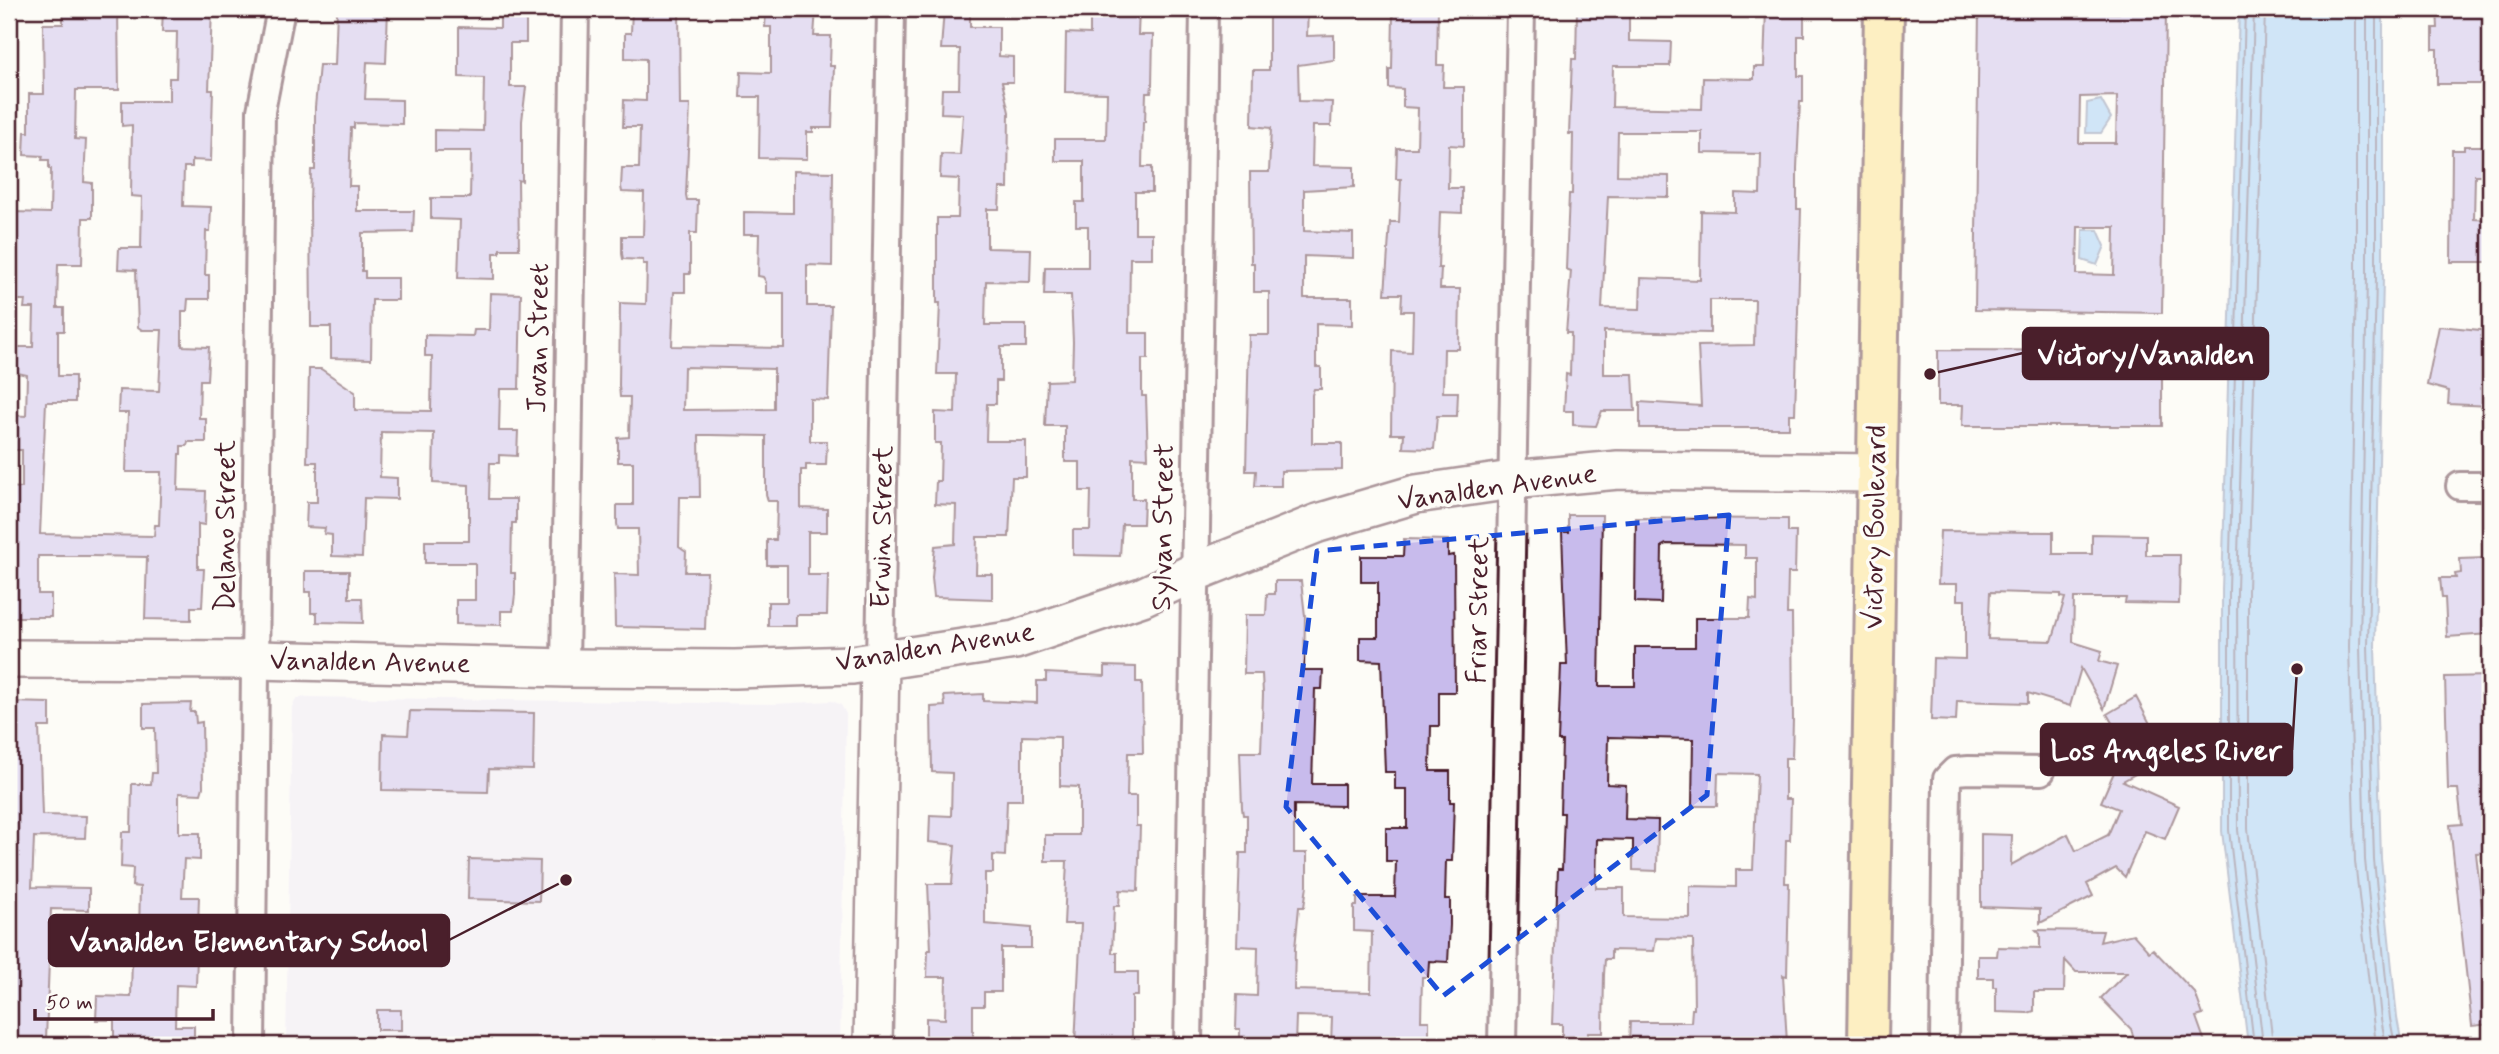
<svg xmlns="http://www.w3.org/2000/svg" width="2499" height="1054" font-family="Mynerve,sans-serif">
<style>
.built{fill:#ede8f4}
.water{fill:#99c9f5;stroke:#7985a4;stroke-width:2}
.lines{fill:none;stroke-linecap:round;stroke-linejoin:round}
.shore{stroke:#6a637c;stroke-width:2}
.building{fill:#c8bbec;stroke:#4a1f2b;stroke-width:2;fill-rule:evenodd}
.street-casing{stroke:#4a1f2b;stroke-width:32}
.secondary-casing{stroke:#4a1f2b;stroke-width:42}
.primary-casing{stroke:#4a1f2b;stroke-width:44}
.street{stroke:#fdfcf7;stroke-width:26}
.secondary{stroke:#fdfcf7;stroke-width:37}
.primary{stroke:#fce080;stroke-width:38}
.marked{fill:none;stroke:#1d4ed8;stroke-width:5;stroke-dasharray:14 9;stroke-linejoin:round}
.labels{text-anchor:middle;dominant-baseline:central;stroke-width:7;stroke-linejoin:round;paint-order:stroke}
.street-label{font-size:28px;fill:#4a1f2b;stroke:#fdfcf7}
.leader{fill:none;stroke:#4a1f2b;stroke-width:2.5}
.callout-dot{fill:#4a1f2b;stroke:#fdfcf7;stroke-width:2.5}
.callout{fill:#4a1f2b;stroke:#4a1f2b;stroke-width:2.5}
.callout-label{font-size:30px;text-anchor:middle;font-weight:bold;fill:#fff}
</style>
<rect width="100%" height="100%" fill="#fdfcf7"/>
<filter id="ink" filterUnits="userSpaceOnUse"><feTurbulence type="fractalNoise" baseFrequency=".0143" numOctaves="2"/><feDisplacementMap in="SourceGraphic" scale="14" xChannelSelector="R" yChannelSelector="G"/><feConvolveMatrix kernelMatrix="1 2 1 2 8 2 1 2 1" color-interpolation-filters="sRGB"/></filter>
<g filter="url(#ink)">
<path class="built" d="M302,697L774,704L832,701L841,705L846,714L840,1045H286L292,707L295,700Z"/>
<path class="water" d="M2239,9H2383V278L2375,646L2381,859L2397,1018L2402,1045H2248L2222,831V590Z
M2101,100L2111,118L2101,133H2086L2087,103Z
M2083,230H2098L2105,246L2097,265L2082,260Z"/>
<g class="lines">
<path class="shore" d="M2245,9L2229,590V830L2254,1045
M2254,9L2237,590L2238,830L2263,1045
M2265,9L2248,590V829L2273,1045
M2356,9V278L2349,647L2355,861L2376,1045
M2367,9V278L2360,646L2365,860L2381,1019L2386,1045
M2376,9V278L2368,646L2374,860L2390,1019L2395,1045"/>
</g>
<path class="building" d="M63,9H118L119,90H76L75,139L86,140L84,182L92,183V218H83L82,264H58L57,308H64V331H58V376H75V402H46L40,534L154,536L155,525H159L161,472H126L128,413H118L119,390L159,391L162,330H142L138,327L136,270L118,269L119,248H141L142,197L131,196L132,125L122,126V101H169V78H176L177,32H162L163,9H212L209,90H213L211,161L192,160V167H184L183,206L211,207L210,231H206L205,275H209V299H188L187,311H182V346L209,347L207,380H200L199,418H206V442H188L187,446H181V454H179L178,490L206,491L205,525L198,524V569H204L202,607H191V620L145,619L147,557L90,556H38V594H51V617H9V487L22,488V450H15V442H9V415L26,416L27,375L9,371V347H33L34,308H24L25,300H9L13,212L50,213L51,169H49V160H42L43,156L24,155L25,132H29V94H44L43,24H63Z
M337,9H388L386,63L367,62L365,99L402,100V124L354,123V128H351L349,186H357V211H414L413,232L362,233V271H365V278H398V300H372L371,359L331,358V327H311L310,203L311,170H315V107L319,65H335Z
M632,9H679L680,105H690L686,195L687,200H698L697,233H690V274H685V292H674L672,346L784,348V293H766V282L763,277L758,276L759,234H744V212L793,213V171L833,172L832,266L807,265V306H831L828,400L810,399V441H827L826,465H806V470H801V508L827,509V532H808V575H828L827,615H796V626H768V602H787V565H767V540H776L777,501H768L766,494V436L710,435H699L700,497H680L679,547L686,552L685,572H707L705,629L615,627L614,574L639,575L638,529H618L617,524V505H633V462H618V438L629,437L630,397H620L619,385L620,303L646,304L647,264H643V260L623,259L622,254V236H643L644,193L622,192L621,187L622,168H639L640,127H623L624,100L646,101V59L625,58V33H631ZM684,367L774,369V409L683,410Z
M766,9H816L814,36H831L830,66H834L832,128H813V132H807V159L759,158L760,97H740L741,72L771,73V27H765Z
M944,9H970V27H999V56L1013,57V82H1002L1009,112L1008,188H1000L999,209H987V248L1031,249L1030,282L986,281L985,325H1026V347H1001V381H996V404H987L986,441H1026V477H1012L1009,537H977L976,574H992V599L934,597L932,578L935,546L955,544L956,505L935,504L936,481H940L941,443H935V412L955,413L956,374H937L940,303H937V218H958L959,179L940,178L941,154L960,155L963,114L941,113L942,89H959L960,49H941Z
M1090,9H1139L1138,35H1153L1152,85L1151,93H1146L1145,122H1143L1142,167H1152V192H1135V233H1152V258H1130L1129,333H1148V359H1142V396H1146L1148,458L1132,457V499H1144L1143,524H1122L1120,556L1073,555V530H1090L1091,491H1080V462H1065V426H1045L1047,381L1072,380L1073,342L1071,295H1044L1045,267H1088V226H1076V202H1084V161H1055V139H1106L1107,93L1065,92L1066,33L1090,34Z
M1269,9H1308L1307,36L1334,35V60L1298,65L1299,101L1332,102L1331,126H1313L1312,166L1354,167V187L1304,190V231L1353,233V258L1304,256V298H1352V325L1316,324V367H1321V389H1314L1312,395V443H1342V470L1281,471V486H1255L1256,471H1246L1249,335H1269V292H1254V263H1251L1250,172H1269L1271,128L1252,126L1253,70H1269Z
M1407,9H1438L1437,65H1444L1443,87H1464V146L1449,145L1448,188H1462V213L1440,212L1438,268H1441L1440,289H1460L1459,349H1444L1443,392H1458L1457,416H1437L1434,449L1403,448L1404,434H1391L1392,351L1412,352L1413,311H1401L1402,294H1385L1390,222H1399L1401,179H1396L1397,148H1417L1418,108L1403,107V89L1389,88V69H1392L1393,13H1407Z
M1577,9H1629V41L1671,42L1670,66H1613L1612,107L1702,109L1703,78L1754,79V67H1764L1766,9H1804V36H1798V76H1803V102H1800L1797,168V209H1801L1795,414H1789V428H1640V402L1701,406L1698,346L1754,345L1755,300H1710V333L1604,331V374H1633L1635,411H1602L1596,426L1573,425V411H1564L1566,374L1570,375L1571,333H1566L1571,271L1566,269L1569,194H1572L1573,134H1569L1572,59H1576ZM1618,132H1702V153L1761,154L1760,194L1735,193V212L1701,211L1700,280L1641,278L1640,309L1602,308L1608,196L1669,197V176L1617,175Z
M2082,9V12L2119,13V9H2166L2162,313L1975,310L1979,10ZM2117,96L2116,143H2079L2080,97ZM2078,227H2115L2114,275L2077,274Z
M2437,9H2490V84H2437V49H2433V28H2438Z
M500,18H526V43H510V87H526L522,121V181L518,180L519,249H500V253H494V279L458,278L460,220L431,219V198H470L471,151H435V130L483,131L484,78L459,77V27L500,28Z
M2464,146H2490V175H2475L2474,219L2490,220V262H2451L2452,150H2464Z
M490,293L521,294L519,389H500L499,431H518L517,456L499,455V463H490L489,499H516V523H512L511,573H515V594L513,611H501V625L456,624V600H475V563H425V541H469V485L433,483L434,433L381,432L380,477L397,478V499L364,498L362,557L332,556V535L324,534L325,528L306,527L307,502H317V462H307L309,369H321L355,392V410L431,411L432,356H425V335L473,336L474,330H489Z
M2439,326L2490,331V406L2448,404L2449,391L2427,385Z
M1938,350L2162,351V426H1962L1963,405H1938Z
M1568,515H1602L1599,686H1635V647H1695V618H1749L1750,599L1757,600V558H1745V545L1666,544L1662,546L1661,603L1635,602L1636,518L1788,519V532H1796L1795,573H1788L1787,614H1792L1793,719L1792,758H1785V799H1791L1790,840H1786L1785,883H1789L1787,976L1783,975L1787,1043H1629L1630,1022H1691L1692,1009H1694L1693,939L1656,938L1654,951L1611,950V959H1605L1604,975L1603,1033H1588V1038H1562V1024H1552L1558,869H1562L1564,813H1560L1562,741H1558L1561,665H1567L1562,532H1568ZM1608,737L1693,739L1692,806H1717L1718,773L1757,774L1753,870H1736V887L1690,886V918L1624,917V888H1596L1597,839L1633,840V870L1657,871L1658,820L1625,819L1626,785L1607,784Z
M1940,531L2053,532V554H2092V534L2146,535V555H2180L2179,604L2125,603L2126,598H2074L2073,642L2102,651L2099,661L2117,666L2104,709L2081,668L2070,706L2028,693V703L1957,701L1956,721L1931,720L1933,658L1965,659V600H1957V584H1938ZM1990,592L2061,594V597L2065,598L2052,641L1988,639Z
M1404,539L1448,540V556L1454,555L1455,692H1439V726H1431L1430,771H1450V802H1454L1452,861H1446L1445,899H1450V925L1448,962L1429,961L1428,977H1422L1421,1021H1429V1045H1331L1332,1017L1296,1016L1295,1045H1240V1029H1236L1237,995L1257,996L1258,947L1237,946L1240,853H1247V815H1243L1242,808L1240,752H1261L1263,694L1262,674H1244L1245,615H1266L1267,594H1275V581H1301L1305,616L1304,670H1323L1322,689H1315L1312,784H1344V806L1294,805V853H1307V886L1304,907H1299L1295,948L1294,990L1371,992L1372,932L1354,931V906H1357V897H1395L1396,861H1386V828H1407V789H1395V772H1385L1381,661L1360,660V637H1378V582H1361V556H1403Z
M2486,558L2490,559V634L2447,637L2445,598H2442L2440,578H2456L2455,574L2461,573L2460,559Z
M305,571H349V598H362L363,623L317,622V613H311V592H305Z
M1105,666L1136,667V682H1142L1143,753H1128L1127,796H1136V826H1140L1138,891L1120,890L1119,906H1114L1112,953H1117V972H1138V996H1132V1045H1075L1081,924H1064L1067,861H1045V835H1079V787L1060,786V737L1022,736V800H1007L1005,856L993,855V873H985V924L1031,928V948H1001V992H984V1006H973V1045H926V1018L945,1019L946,977H927L928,950H931L928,884H952L955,845L929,842L930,815L951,816L952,773L932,772L931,707L945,706L944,696L983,694V701L1037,703V681H1046V673L1105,676Z
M2490,676V852L2476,853L2490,979V1024L2472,1026L2450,825L2462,824L2458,789H2448L2445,677Z
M2136,697L2167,756L2123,781L2179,806L2165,839L2145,831L2125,877L2116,868L2087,884L2093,896L2040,923V909L1981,907V834L2012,835L2011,865L2068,834L2076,851L2108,835L2119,809L2101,802L2115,770L2105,752L2123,742L2107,714Z
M9,702L50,703V727H39L42,815L86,816L85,838L34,837L32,887L89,888V910L51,909L46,1039H9Z
M191,703L190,712H195L196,723L202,722L203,787L201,794L179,793V833H200V860L184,859L182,897H199L196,986L176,985L175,1026H194V1045H114V1020H96L97,996L131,997L132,956H110V934H139L140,887L132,886L133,868L121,867L122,832H131L132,784H151L152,773H156L155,728H143V704Z
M410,711L534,713L533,770L489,769L488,792L382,790L383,734L408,735Z
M469,859L540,861L539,901L468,899Z
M2036,930L2103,931L2100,942L2133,934L2149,952L2153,949L2195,993L2203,1015L2196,1017L2206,1045H2136L2131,1029L2101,998L2127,972H2076L2065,960L2064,992H2034V1011L2028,1013L1996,1012V987H1993V978H1978V956H1997L1998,947L2040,948V934Z
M377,1010H401V1030H377Z"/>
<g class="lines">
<defs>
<path id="street" d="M2460,486H2490
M880,662L891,9
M565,668L575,9
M251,1045L261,111L281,9
M1188,1045L1204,9
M1502,1045L1521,9
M1944,1045L1947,779L1955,771L1969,770L2041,771"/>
<path id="secondary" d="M9,659L257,660L565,668L735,669L852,665L1015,640L1142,597L1195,572L1318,523L1416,494L1512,480L1618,470L1878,473
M873,1045L880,662"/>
<path id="primary" d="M1868,1045L1884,9"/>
</defs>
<use href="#street" class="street-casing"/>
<use href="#secondary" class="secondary-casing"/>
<use href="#primary" class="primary-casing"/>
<use href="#street" class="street"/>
<use href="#secondary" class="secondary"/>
<use href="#primary" class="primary"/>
</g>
</g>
<path d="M0 0H2499V1054H0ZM1729,515L1707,795L1443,996L1286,807L1317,551Z" fill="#fdfcf7" fill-opacity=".55" fill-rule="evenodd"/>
<path class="marked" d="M1729,515L1707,795L1443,996L1286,807L1317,551Z"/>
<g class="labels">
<g class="street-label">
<text transform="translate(539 338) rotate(-89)">Jovan Street</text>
<text transform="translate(1497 488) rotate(-8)">Vanalden Avenue</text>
<text transform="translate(226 526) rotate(-90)">Delano Street</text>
<text transform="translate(883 527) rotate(-89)">Erwin Street</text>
<text transform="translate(1164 527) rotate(-89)">Sylvan Street</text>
<text transform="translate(1876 527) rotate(-89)">Victory Boulevard</text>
<text transform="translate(1479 610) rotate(-89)">Friar Street</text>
<text transform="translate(935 648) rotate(-9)">Vanalden Avenue</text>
<text transform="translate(370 663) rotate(1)">Vanalden Avenue</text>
</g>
</g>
<path class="leader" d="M1930 374L2023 353M2297 669L2292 750M566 880L449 940"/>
<g class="callout-dot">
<circle cx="1930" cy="374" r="7"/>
<circle cx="2297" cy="669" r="7"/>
<circle cx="566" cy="880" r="7"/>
</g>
<g class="callout">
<rect x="2023" y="328" width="245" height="51" rx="7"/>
<rect x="2041" y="724" width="251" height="51" rx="7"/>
<rect x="49" y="915" width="400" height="51" rx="7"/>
</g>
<g class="callout-label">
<text x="2146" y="364">Victory/Vanalden</text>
<text x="2166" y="760">Los Angeles River</text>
<text x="249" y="951">Vanalden Elementary School</text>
</g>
<rect width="2499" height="1054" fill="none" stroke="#fdfcf7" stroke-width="35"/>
<rect x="18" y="18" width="2464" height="1019" fill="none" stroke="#4a1f2b" stroke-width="2.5" filter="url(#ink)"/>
<path d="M35 1009v10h178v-10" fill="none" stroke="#4a1f2b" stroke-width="3.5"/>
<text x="46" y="1009" font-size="21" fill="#4a1f2b" stroke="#fdfcf7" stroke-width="5" paint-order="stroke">50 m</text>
</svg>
